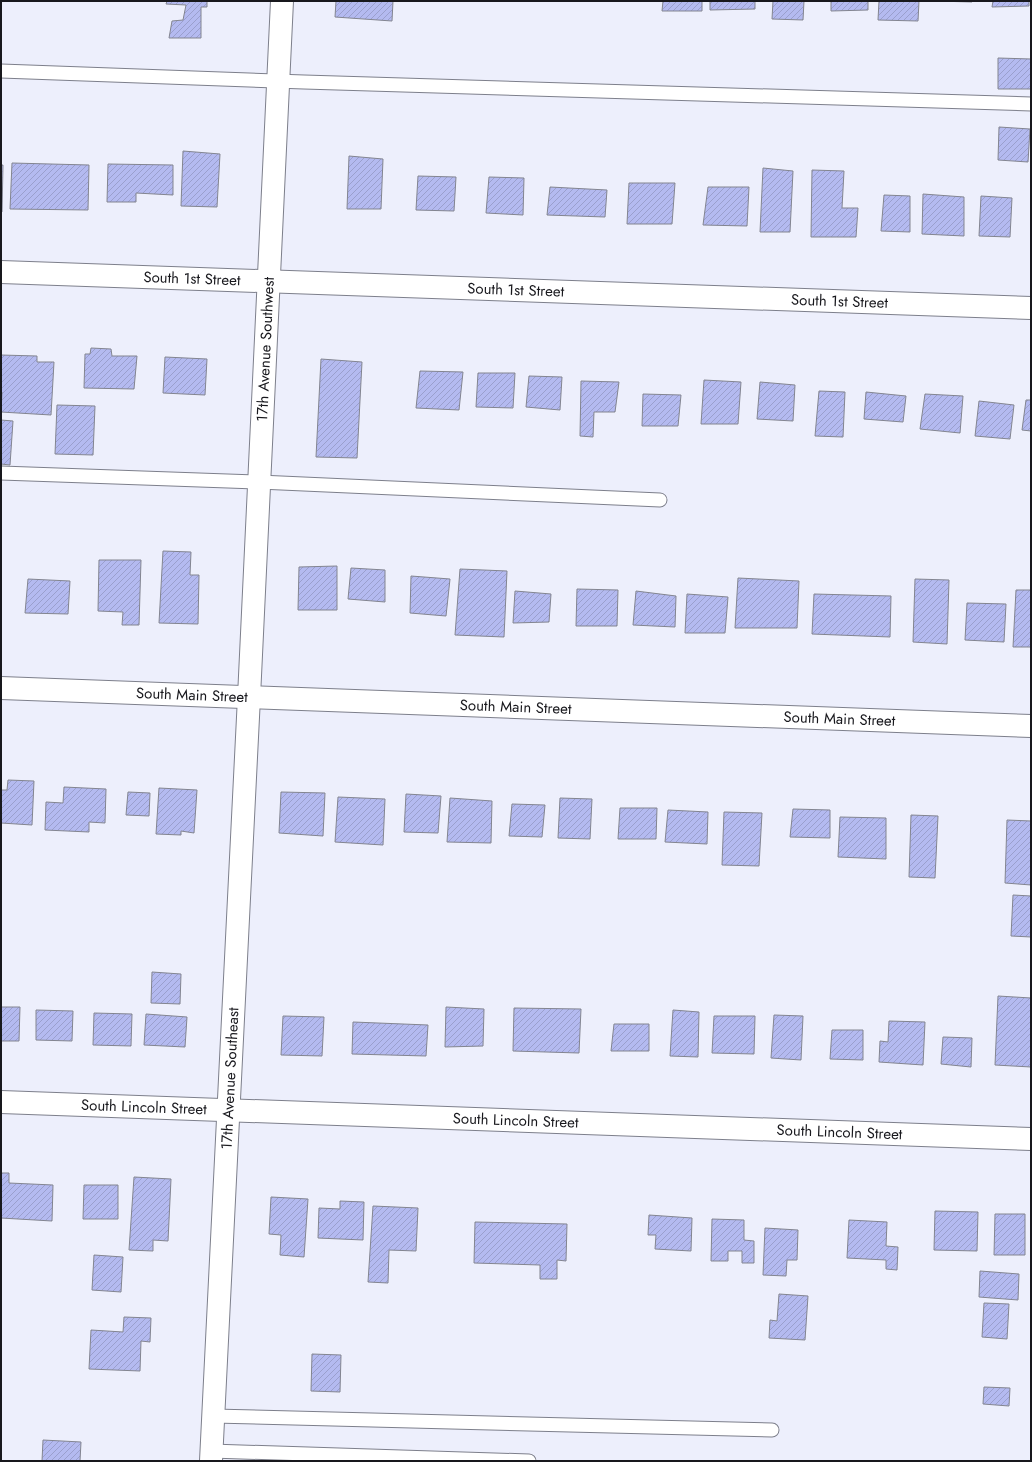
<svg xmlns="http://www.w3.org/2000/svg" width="1032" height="1462" font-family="Jost,sans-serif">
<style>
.building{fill:url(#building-hatch);stroke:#838590}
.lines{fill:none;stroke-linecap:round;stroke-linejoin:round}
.service-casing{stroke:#7d7f8b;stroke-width:15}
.minor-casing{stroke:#7d7f8b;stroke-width:24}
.tertiary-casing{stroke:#7d7f8b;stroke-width:24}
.service{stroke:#fff;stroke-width:13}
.minor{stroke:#fff;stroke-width:22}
.tertiary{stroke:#fff;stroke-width:22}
.labels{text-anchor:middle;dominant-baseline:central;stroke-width:4;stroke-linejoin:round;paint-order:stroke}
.street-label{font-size:15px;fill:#18181d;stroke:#edeffc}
</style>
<defs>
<pattern id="building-hatch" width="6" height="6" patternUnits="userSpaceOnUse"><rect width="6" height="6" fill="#b4baf0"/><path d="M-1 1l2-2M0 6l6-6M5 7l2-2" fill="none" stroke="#9a9fcd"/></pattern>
</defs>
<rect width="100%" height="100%" fill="#edeffc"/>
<path class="building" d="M167,1H207V7H201V38H169L172,21L183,20L186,5L166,4Z
M336,1H393L392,21L335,17Z
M663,1H702V11H662Z
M710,1H755V9L710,10Z
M773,1H804L803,20L772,19Z
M831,1H868V10L831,11Z
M879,1H919L918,21L878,20Z
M936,1H972V2Z
M993,1H1029V6L992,7Z
M998,58L1031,59V89H998Z
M999,127L1030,129L1028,162L998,160Z
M183,151L220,154L217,207L181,206Z
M349,156L383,159L381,209H347Z
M12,163L89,165L88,210L10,209Z
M108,164L173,165V195L136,193V202H107Z
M1,165H3L2,212H1Z
M763,168L793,171L790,232H760Z
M812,170L844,171L842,208H858L856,237H811Z
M418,176L456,177L454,211L416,210Z
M489,177L524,178L523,215L486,213Z
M629,183H675L672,224H627Z
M550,187L607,190L605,217L547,215Z
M708,187H749L747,226L703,225Z
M923,194L964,197V236L922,234Z
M884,195L910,196V232L881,231Z
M981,196L1012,198L1010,237L979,236Z
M91,348L111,349L112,356H137L134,389L84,388L85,354H90Z
M1,355L37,356V362H54L51,415L1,412L2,392L1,391Z
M165,357L207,359L205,395L163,393Z
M321,359L362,362L357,458L316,457Z
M420,371L463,372L459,410L416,408Z
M478,373H515L513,408L476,407Z
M529,376L562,377L560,410L526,407Z
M704,380L741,382L738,424H701Z
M581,381L619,382L615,412H594L593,437L580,436Z
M760,382L795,385L793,421L757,419Z
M819,391L845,392L843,437L815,436Z
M866,392L906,396L903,422L864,419Z
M643,394L681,395L678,426H642Z
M925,394L963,396L960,433L920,429Z
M1026,400H1031V431L1022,430Z
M979,401L1014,405L1010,439L975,436Z
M57,405L95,406L93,455L55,454Z
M1,420L13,421L10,465L1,464Z
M163,551L191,552L190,575H199L198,624L159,623Z
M99,560H141L139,625H122L123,612L98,611Z
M337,566V610H298L299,567Z
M351,568L385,570V602L348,599Z
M460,569L507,571L504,637L455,635Z
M411,576L450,579L446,616L410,613Z
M738,578L799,581L797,628H735Z
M28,579L70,581L68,614L25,613Z
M915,579L949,580L947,644L913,642Z
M577,589L618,590L617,626H576Z
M1016,590H1031V647H1013Z
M515,591L551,594L549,622L513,623Z
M636,591L676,596L675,627L633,625Z
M687,594L728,597L725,633H685Z
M814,594L891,596L890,637L812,634Z
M967,603L1006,604L1004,642L965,640Z
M8,780L34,781L32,825L1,823V790H7Z
M64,787L106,789L105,823L89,822V832L45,830L46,802L63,803Z
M159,788L197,790L194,833L181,831V835L156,834Z
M128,792L150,793L149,816L126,815Z
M281,792L325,793L323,836L279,833Z
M406,794L441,796L438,833L404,832Z
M338,797L385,799L383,845L335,842Z
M450,798L492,801L491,843L447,842Z
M560,798L592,799L590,839L558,838Z
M512,804L545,805L542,837L509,836Z
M620,808H657L656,839H618Z
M793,809L830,810V838L790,837Z
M668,810L708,812L707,844L665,842Z
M724,812L762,813L759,866L722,865Z
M911,815L938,816L935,878L909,877Z
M840,817L886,818V859L838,857Z
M1007,820L1031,821V885L1005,883Z
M1013,895L1031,896V937L1011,936Z
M152,972L181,974L180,1004L151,1003Z
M998,996L1031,998V1067L995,1065Z
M1,1007H20L19,1041H1Z
M446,1007L484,1009L483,1046L445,1047Z
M514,1008L581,1009L579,1053L513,1051Z
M36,1010L73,1011L72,1041L36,1040Z
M673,1010L699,1012L698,1057L670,1056Z
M94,1013L132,1014L131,1046L93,1045Z
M146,1014L187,1017L185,1047L144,1045Z
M774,1015L803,1016L801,1060L771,1058Z
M283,1016L324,1017L322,1056L281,1055Z
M714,1016H755L754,1054L712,1053Z
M889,1021L925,1022L923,1065L879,1062L880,1041L888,1042Z
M353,1022L428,1025L426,1056L352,1054Z
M614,1024H649V1051H611Z
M832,1030H863V1060L830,1059Z
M943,1037L972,1038L971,1067L941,1064Z
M1,1173H9V1183L53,1185L52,1221L1,1218Z
M134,1177L171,1179L168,1241L153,1240V1251L129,1250Z
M84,1185H118V1219H83Z
M271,1197L308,1199L304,1257L280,1255L281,1235L269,1234Z
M340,1201L364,1202L363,1240L318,1238L319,1208L340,1209Z
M373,1206L418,1208L416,1251L389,1250L388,1283L368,1282Z
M935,1211L978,1212L977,1251L934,1250Z
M995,1214H1025V1255H994Z
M649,1215L692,1218L691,1251L655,1249L656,1235H648Z
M712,1219L744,1220V1240L754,1241V1263H742V1251H728V1261H711Z
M849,1220L887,1222L886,1246L898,1247L897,1270L886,1269V1260L847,1258Z
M475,1222L567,1224L566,1261L557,1260V1279H540V1265L474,1263Z
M765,1228L798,1230L797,1260H787L786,1276L763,1275Z
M94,1255L123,1257L121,1292L92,1290Z
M980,1271L1019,1274L1018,1300L979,1297Z
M779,1294L808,1296L805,1340L769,1338L770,1320L777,1321Z
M984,1303L1009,1304L1007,1339L982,1337Z
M124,1317L151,1318L150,1342L141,1341L140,1371L89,1369L91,1330L123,1332Z
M312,1354L341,1355L340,1392L311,1391Z
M984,1387L1010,1388L1009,1406L983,1404Z
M43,1440L81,1442L80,1461H42Z"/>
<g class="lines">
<defs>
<path id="service" d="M1,71L304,82L1031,104
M1,473L259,482L660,500
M213,1416L772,1430
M211,1451L529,1461"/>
<g id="minor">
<path id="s1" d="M1,272L1031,308"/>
<path id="s2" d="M249,697L282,1"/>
<path id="s3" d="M1,1102L1031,1139"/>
</g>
<g id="tertiary">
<path id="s4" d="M1,688L1031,726"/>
<path id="s5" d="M211,1461L249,697"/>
</g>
</defs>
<use href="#service" class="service-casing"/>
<use href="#minor" class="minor-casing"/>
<use href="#tertiary" class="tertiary-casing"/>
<use href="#service" class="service"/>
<use href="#minor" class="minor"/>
<use href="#tertiary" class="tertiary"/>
</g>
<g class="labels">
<g class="street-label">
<text stroke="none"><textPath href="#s1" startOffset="191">South 1st Street</textPath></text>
<text stroke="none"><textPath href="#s1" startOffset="515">South 1st Street</textPath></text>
<text stroke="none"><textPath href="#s1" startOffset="839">South 1st Street</textPath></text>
<text stroke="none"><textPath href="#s2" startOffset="348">17th Avenue Southwest</textPath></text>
<text stroke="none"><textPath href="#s4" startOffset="191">South Main Street</textPath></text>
<text stroke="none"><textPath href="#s4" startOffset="515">South Main Street</textPath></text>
<text stroke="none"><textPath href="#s4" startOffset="839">South Main Street</textPath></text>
<text stroke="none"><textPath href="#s5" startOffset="383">17th Avenue Southeast</textPath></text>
<text stroke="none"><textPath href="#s3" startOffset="143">South Lincoln Street</textPath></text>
<text stroke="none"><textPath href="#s3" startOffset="515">South Lincoln Street</textPath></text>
<text stroke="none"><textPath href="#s3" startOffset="839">South Lincoln Street</textPath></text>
</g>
</g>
<rect width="1032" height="1462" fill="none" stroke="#18181d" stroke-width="4"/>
</svg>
